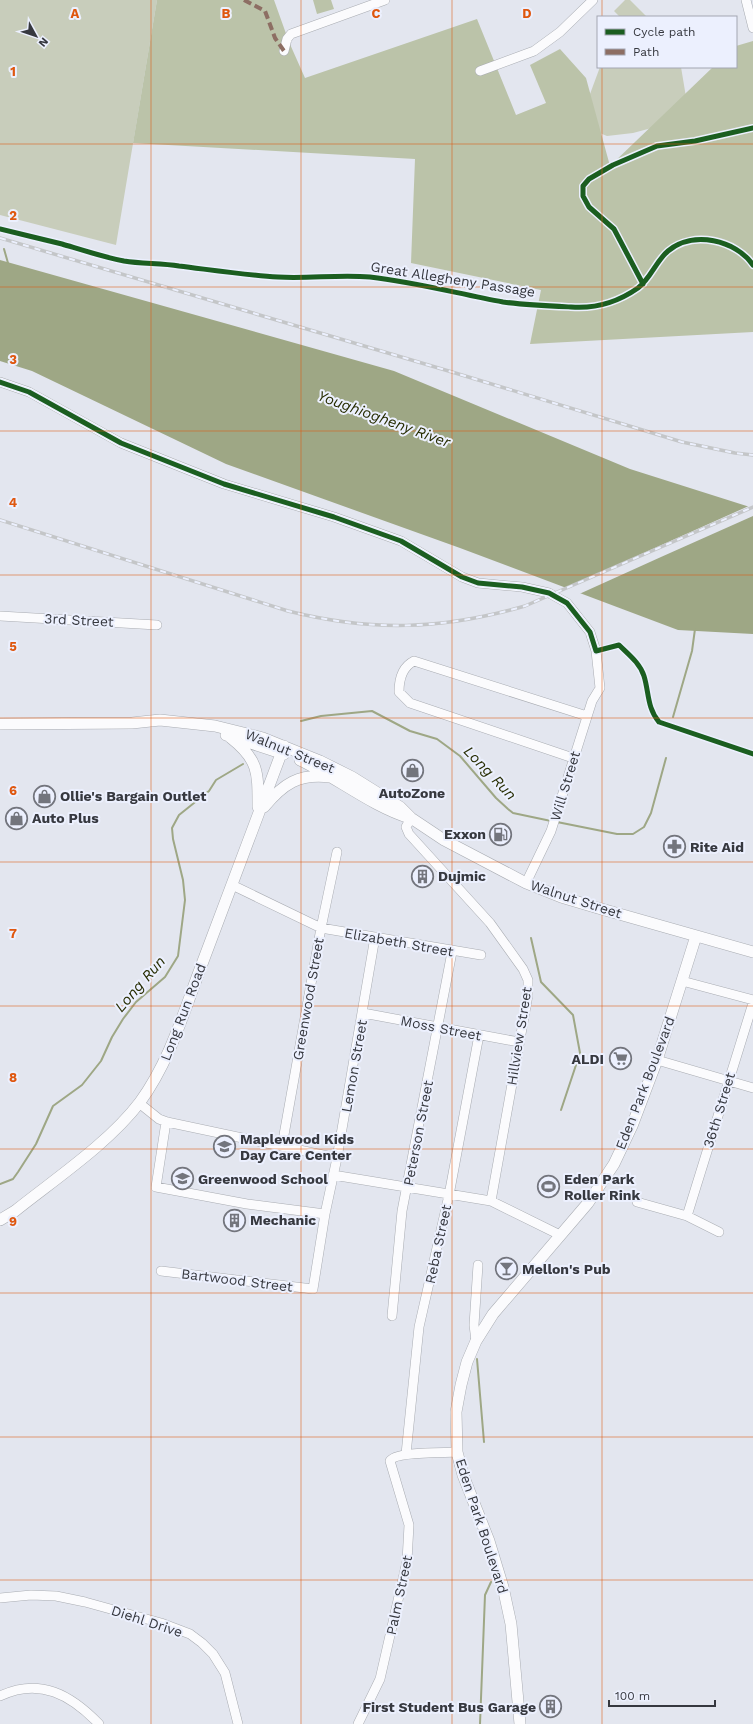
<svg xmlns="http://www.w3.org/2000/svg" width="753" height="1724" font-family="'Work Sans',sans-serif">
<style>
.green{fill:#c8cdbb}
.forest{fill:#bbc3a9}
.water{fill:#9ea785}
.pier{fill:#e3e6ef}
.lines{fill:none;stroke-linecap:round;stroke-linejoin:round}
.stream{stroke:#9ea785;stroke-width:2}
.minor-casing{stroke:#a9acb2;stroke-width:10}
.major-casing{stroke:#a9acb2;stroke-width:12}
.minor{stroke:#fbfbfd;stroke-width:9}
.major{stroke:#fbfbfd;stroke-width:11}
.rail-casing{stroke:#c4c6c8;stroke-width:3.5}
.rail{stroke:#ecf0fe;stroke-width:2;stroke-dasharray:6;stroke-linecap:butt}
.quiet{stroke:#8d6e63;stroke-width:4;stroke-dasharray:8 4;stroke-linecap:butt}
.cycleway-casing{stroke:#ecf0fe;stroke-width:8}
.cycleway{stroke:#1b5e20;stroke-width:5}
.grid{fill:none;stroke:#df570f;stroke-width:1;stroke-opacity:0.55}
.labels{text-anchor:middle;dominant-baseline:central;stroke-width:4;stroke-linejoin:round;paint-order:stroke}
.street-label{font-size:14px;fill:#36383f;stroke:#ecf0fe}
.poi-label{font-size:14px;font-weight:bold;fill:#36383f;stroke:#ecf0fe;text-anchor:start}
.water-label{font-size:15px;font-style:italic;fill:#272d02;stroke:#ecf0fe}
.grid-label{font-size:13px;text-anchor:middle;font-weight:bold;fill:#df570f;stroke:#ecf0fe;stroke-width:4;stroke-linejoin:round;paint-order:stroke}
</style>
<rect width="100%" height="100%" fill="#e3e6ef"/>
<path class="green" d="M0,0H157L116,245L0,215Z
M625,0H630L647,17H620L614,11Z
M600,67H681L688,109L659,126L633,133L607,136L590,129V94Z"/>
<path class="forest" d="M157,0H274L289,42L305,78L477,19L516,115L546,103L530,65L560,49L586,78L610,166L713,67H736V46L753,41V332L530,344L541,290L411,263L415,159L133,143Z
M313,0H331L334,9L317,14Z"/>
<path class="water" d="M0,260L394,371L630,469L753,508V634L678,630L460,548L226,464L32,371L0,361Z"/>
<path class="pier" d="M751,505L753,506V516L661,557L577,595L563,589Z"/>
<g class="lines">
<path class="stream" d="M4,249L8,263
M673,717L692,651L695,629
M301,721L321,716L372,711L410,731L437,739L460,756L496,798L508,809L513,813L551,821
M557,822L617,834H633L644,827L651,813L666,758
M531,938L541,982L573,1015L580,1053L561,1110
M0,1184L13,1179L18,1172L36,1144L53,1106L82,1085L101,1061L112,1037L123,1019L136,1002L165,977L178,956L185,900L183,880L173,839L172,828L179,815L209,791L216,780L243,764
M477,1359L484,1442
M480,1724L485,1595L491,1582"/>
<defs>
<path id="minor" d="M746,0L753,28
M284,51L287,39L291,34L385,0
M480,71L534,51L560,32L593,0
M0,382L29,392L121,443L224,484L334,517L401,541L462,577L478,583L522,587L549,593L567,603L590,632L596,651L600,688L592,701L551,831L526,883
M0,616L157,625
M573,758L410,703L399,692C399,679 402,667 414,661L587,716
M411,818L406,827L409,834L490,923L523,969L528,980V995L491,1201
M232,885L321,928L481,955
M682,981L753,1000
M363,1013L519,1042
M657,1060L753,1088
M139,1103L159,1119L167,1122L337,1158
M166,1122L156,1187L247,1204L325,1214
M282,1146L321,928L337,852
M333,1175L491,1201L560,1235
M637,1202L687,1216L719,1232
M687,1216L753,1003
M161,1271L313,1289L325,1214L337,1158L375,937
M392,1316L402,1211L452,952
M476,1341L474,1325L478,1265
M406,1454L419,1327L449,1195L479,1035
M0,1598L31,1595L56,1596L85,1602L161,1623L190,1634L202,1643L213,1654L225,1673L238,1724
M0,1696C40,1677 71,1695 99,1724
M358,1724L380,1679L407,1561L409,1525L390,1461C395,1451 445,1453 457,1452"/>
<path id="major" d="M0,724L132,723L160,720L215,726L263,738L320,761L352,777L400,807L411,818L444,840L526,883L561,897L598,908L753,952
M226,735L284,754
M231,738C259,760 258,773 258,807
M300,760C336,777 373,807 410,818
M264,807C283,784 299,773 330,777
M0,1220L15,1211C55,1179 109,1143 140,1102C170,1061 184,1011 202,964C229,892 256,819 284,746
M520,1724L511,1624L503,1587L489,1541L463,1475L457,1452L456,1412L461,1385L467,1362L476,1341L493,1314L588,1203L614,1164L632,1126L657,1060L696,936"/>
</defs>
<use href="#minor" class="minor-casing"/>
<use href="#major" class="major-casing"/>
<use href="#minor" class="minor"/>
<use href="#major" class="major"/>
<defs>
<path id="rail" d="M0,238L452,372L682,442L735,453L753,455
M0,520L288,611C372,632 441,630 525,606L753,507"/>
</defs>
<use href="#rail" class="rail-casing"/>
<use href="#rail" class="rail"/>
<path class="quiet" d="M244,0L265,11L275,38L284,51"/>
<defs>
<path id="cycleway" d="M0,229C21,234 41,239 62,244C82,250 103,257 124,261C142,264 161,263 179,266C212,270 245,275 278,277C309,279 339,274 370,277C415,282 459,294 503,302C525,305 549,306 571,307C596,309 618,302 638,288C651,278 656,261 668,251C693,230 736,240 753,265
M643,284L614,229L589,207L583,196V186L589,179L613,165L657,146L695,141L753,128
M0,382L29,392L121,443L224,484L334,517L401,541L462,577L478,583L522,587L549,593L567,603L590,632L596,651L619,645C628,654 640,663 644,676C649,692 647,708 659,722L753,754"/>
</defs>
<use href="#cycleway" class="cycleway-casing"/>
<use href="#cycleway" class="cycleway"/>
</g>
<path class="grid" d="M151,0V1724M301,0V1724M452,0V1724M602,0V17M602,67V1724M0,144H753M0,287H753M0,431H753M0,575H753M0,718H753M0,862H753M0,1006H753M0,1149H753M0,1293H753M0,1437H753M0,1580H753"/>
<defs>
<symbol id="shop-ring" viewBox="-11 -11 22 22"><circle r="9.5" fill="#ecf0fe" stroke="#73757d" stroke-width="1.5"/><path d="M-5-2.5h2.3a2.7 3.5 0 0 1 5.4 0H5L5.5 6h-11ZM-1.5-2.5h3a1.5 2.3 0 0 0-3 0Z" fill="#73757d"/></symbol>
<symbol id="fuel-ring" viewBox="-11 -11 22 22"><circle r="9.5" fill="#ecf0fe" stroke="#73757d" stroke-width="1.5"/><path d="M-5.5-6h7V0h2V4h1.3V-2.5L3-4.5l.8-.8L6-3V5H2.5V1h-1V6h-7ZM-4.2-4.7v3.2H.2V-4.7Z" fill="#73757d"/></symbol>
<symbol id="pharmacy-ring" viewBox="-11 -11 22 22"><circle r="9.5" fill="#ecf0fe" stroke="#73757d" stroke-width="1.5"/><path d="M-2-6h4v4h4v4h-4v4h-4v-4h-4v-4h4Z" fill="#73757d"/></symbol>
<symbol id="building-ring" viewBox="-11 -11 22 22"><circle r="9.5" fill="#ecf0fe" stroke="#73757d" stroke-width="1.5"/><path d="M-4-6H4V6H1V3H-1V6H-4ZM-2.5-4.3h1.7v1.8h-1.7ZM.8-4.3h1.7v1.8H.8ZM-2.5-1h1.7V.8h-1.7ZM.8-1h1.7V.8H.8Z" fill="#73757d"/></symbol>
<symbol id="supermarket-ring" viewBox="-11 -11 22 22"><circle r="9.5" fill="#ecf0fe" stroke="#73757d" stroke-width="1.5"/><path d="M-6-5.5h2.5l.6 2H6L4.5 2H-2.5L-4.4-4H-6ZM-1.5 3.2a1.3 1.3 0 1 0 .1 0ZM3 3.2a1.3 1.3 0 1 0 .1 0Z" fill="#73757d"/></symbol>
<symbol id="school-ring" viewBox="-11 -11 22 22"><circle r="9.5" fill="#ecf0fe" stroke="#73757d" stroke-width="1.5"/><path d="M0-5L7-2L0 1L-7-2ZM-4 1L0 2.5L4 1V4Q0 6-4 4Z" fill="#73757d"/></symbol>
<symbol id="stadium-ring" viewBox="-11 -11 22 22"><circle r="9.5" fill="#ecf0fe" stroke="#73757d" stroke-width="1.5"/><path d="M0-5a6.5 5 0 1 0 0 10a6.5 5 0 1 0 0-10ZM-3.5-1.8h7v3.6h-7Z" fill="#73757d"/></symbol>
<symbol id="bar-ring" viewBox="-11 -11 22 22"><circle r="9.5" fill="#ecf0fe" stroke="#73757d" stroke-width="1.5"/><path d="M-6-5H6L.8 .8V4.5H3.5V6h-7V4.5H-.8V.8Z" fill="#73757d"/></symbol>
</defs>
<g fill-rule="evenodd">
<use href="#shop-ring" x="400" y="758" width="25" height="25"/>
<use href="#shop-ring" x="32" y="784" width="25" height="25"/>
<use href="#shop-ring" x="4" y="806" width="25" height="25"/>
<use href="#fuel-ring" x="488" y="822" width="25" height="25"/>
<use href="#pharmacy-ring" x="662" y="834" width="25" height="25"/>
<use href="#building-ring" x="410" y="864" width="25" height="25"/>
<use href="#supermarket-ring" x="608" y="1046" width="25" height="25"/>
<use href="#school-ring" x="212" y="1134" width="25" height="25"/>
<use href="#school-ring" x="170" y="1166" width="25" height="25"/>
<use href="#stadium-ring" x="536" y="1174" width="25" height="25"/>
<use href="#building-ring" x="222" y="1208" width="25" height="25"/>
<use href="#bar-ring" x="494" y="1256" width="25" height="25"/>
<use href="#building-ring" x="538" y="1694" width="25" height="25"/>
</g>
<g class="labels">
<g class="street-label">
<text transform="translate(453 279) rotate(9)">Great Allegheny Passage</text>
<text transform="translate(79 620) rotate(3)">3rd Street</text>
<text transform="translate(290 751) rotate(22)">Walnut Street</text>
<text transform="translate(565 786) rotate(-73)">Will Street</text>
<text transform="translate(576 899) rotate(18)">Walnut Street</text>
<text transform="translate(399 942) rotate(10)">Elizabeth Street</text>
<text transform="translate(308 999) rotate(-80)">Greenwood Street</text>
<text transform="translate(183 1012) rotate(-69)">Long Run Road</text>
<text transform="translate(441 1028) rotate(11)">Moss Street</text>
<text transform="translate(519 1036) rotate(-81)">Hillview Street</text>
<text transform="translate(354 1066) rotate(-80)">Lemon Street</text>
<text transform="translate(645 1083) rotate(-69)">Eden Park Boulevard</text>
<text transform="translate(719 1110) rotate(-73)">36th Street</text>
<text transform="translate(418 1133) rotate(-79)">Peterson Street</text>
<text transform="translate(438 1244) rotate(-78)">Reba Street</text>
<text transform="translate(237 1280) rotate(7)">Bartwood Street</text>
<text transform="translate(482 1526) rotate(72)">Eden Park Boulevard</text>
<text transform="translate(399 1595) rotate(-78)">Palm Street</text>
<text transform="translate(147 1621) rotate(18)">Diehl Drive</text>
</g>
<g class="poi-label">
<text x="412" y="793" text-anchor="middle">AutoZone</text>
<text x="60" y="796">Ollie's Bargain Outlet</text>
<text x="32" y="818">Auto Plus</text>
<text x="486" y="834" text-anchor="end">Exxon</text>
<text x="690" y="847">Rite Aid</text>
<text x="438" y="876">Dujmic</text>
<text x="604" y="1059" text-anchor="end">ALDI</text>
<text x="240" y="1139">Maplewood Kids<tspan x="240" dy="16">Day Care Center</tspan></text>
<text x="198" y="1179">Greenwood School</text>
<text x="564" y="1179">Eden Park<tspan x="564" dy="16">Roller Rink</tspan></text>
<text x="250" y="1220">Mechanic</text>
<text x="522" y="1269">Mellon's Pub</text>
<text x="536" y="1707" text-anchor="end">First Student Bus Garage</text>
</g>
<g class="water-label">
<text transform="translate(384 419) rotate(20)">Youghiogheny River</text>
<text transform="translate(490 773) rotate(46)">Long Run</text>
<text transform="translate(140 984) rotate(-49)">Long Run</text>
</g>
</g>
<g class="grid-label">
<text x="75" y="18">A</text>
<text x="226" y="18">B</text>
<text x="376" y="18">C</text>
<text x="527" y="18">D</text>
<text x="13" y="76">1</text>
<text x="13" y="220">2</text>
<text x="13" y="364">3</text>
<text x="13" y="507">4</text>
<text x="13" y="651">5</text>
<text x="13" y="795">6</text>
<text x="13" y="938">7</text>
<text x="13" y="1082">8</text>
<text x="13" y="1226">9</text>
</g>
<rect x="597" y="16" width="140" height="52" fill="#ecf0fe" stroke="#a3a6b2"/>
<rect x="605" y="29" width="20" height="6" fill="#1b5e20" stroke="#a3a6b2"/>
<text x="633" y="36" font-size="12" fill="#36383f">Cycle path</text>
<rect x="605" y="49" width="20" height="6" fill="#8d6e63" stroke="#a3a6b2"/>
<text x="633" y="56" font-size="12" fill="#36383f">Path</text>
<g transform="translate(36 36) rotate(130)" stroke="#ecf0fe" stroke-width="3" paint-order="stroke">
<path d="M0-3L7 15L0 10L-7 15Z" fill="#36383f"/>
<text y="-6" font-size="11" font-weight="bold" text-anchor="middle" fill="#36383f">N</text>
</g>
<path d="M609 1700v6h106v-6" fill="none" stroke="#36383f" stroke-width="2"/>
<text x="615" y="1700" font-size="12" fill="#36383f" stroke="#ecf0fe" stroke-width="3" paint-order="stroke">100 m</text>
</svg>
